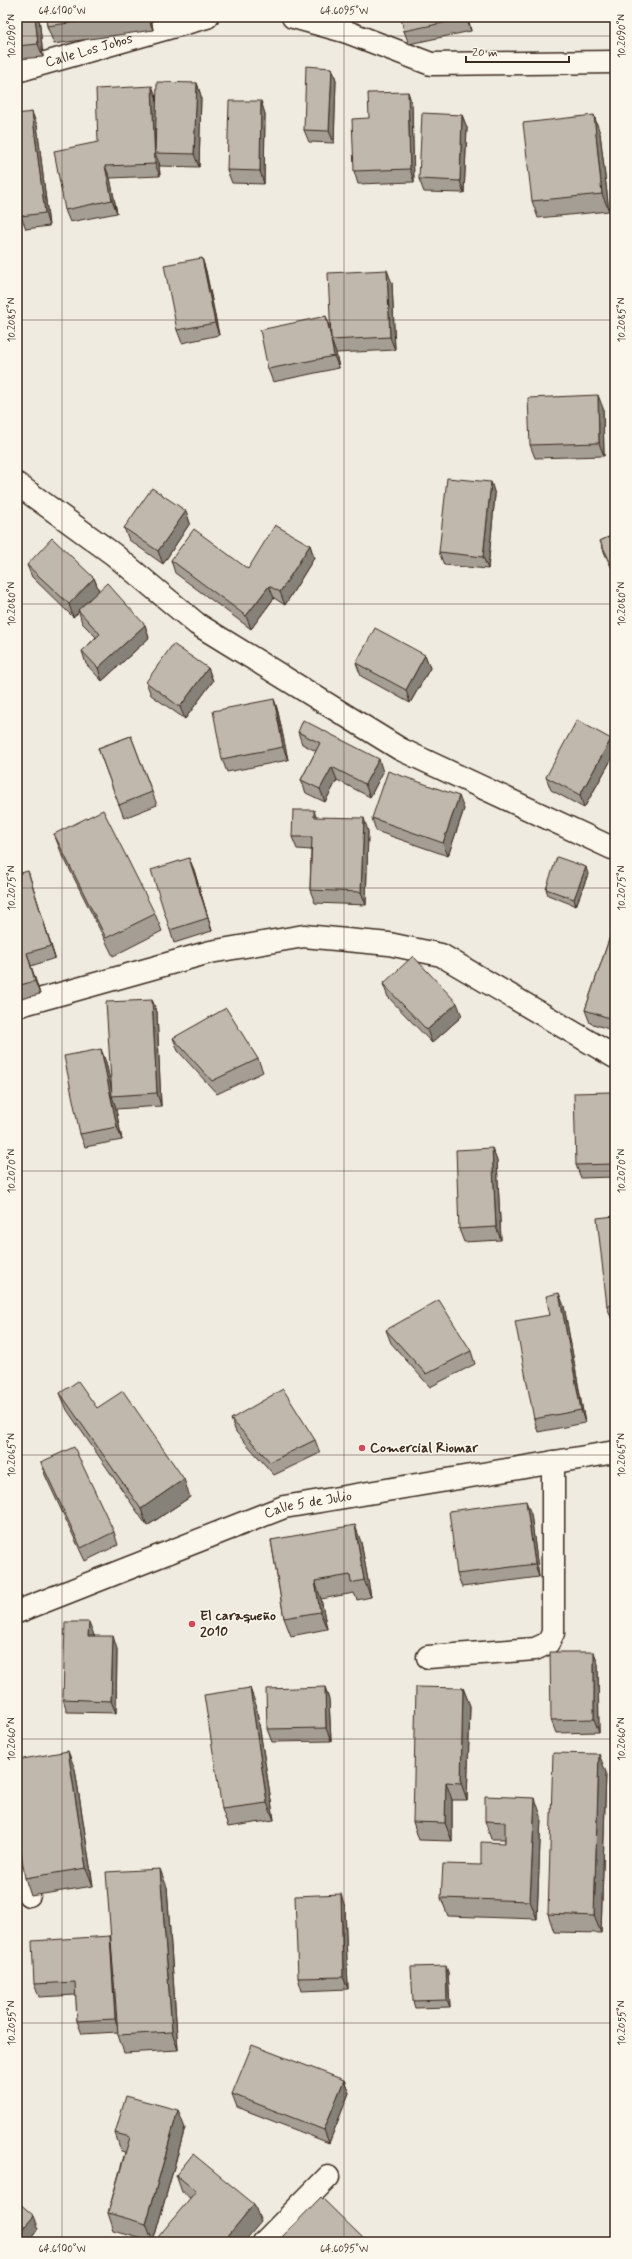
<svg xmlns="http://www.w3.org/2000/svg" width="632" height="2259" font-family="Mynerve,sans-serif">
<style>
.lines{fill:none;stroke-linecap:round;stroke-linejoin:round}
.street-casing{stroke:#3b2a1e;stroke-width:25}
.street{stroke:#fbf7ec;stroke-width:22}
.wall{fill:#a59e95;stroke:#3b2a1e}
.shaded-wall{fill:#868179;stroke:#3b2a1e}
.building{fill:#c0b8ad;stroke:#3b2a1e}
.ticks{fill:none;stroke:#3b2a1e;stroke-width:1;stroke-opacity:0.45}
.poi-dot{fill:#d1495b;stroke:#fbf7ec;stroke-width:1.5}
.labels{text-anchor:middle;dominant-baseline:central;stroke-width:3;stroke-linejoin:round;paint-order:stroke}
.street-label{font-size:14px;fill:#3b2a1e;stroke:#fbf7ec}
.poi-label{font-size:14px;font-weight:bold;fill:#3b2a1e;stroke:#fbf7ec;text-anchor:start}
.neatline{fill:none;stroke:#3b2a1e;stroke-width:1.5}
.ticks-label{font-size:10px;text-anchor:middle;fill:#3b2a1e}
</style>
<rect width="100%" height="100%" fill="#f0ebe0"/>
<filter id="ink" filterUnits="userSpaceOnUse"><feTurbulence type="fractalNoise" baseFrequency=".025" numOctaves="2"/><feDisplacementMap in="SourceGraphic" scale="8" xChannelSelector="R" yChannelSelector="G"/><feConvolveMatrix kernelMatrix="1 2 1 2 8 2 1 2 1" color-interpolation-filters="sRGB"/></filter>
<g filter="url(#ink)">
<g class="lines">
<defs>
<g id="street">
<path d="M293,17L347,32L431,64L615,62"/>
<path id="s1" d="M17,71L207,17"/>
<path d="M17,484L113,554L197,624L400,749L612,848"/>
<path d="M17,1006L210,952L304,936L389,944L441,955L615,1057"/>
<path id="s2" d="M17,1612L284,1507L615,1452"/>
<path d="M428,1657L535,1649L548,1643L553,1633V1462"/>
<path d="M17,1877L29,1895"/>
<path d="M264,2242L328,2177"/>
</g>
</defs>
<use href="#street" class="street-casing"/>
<use href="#street" class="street"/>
</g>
<path class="wall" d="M17,17H39L43,57L17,59Z
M46,17H151L153,30L54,44L47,26Z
M401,17H468L471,31L409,44L404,31Z
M332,68L336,80L334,143L309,142L304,130Z
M197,83L201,96L199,167L160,166L159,163L160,176L110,178L117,213L70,222L65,210L98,142L152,86L157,99Z
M408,92L412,105L414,182L358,184L354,171L369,118Z
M261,101L265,114L264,184L232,183L227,170Z
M462,115L467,128L464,193L424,192L419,179Z
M37,125L49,226L26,229L21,216Z
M600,133L609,211L538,218L532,201Z
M17,211L20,224H17Z
M202,258L206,271L219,335L182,343L177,330Z
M392,283L395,350L336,353L339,368L273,382L268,369L331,328Z
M603,408L604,456L535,458L530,445Z
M491,482L495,495L488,569L444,565L439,552Z
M186,511L190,523L163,564L129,540L124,528Z
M615,534V575L605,554L600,541Z
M310,545L314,558L285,605L274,598L251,629L175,573L171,560L248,569Z
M27,565L94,578L99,591L145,625L149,638L102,681L86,664L82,651L96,637L82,623L79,612L73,617L32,577Z
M425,655L430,668L410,703L361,676L356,663Z
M208,668L213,681L185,719L151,695L146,682Z
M274,699L278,712L288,760L227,772L222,759Z
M298,732L383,772L370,797L337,780L325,802L306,793L301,780L316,751L302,744Z
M131,736L157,805L124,818L98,748Z
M611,739L615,749V753L584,808L551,790L546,777Z
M464,809L448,856L376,831L372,818Z
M314,810L316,817L368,831L366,905L315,903L310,890L311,850L297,849L292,837Z
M54,834L155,914L162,931L113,956L61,852Z
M189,858L194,870L212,931L174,943L170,930Z
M17,874L32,884L55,958L31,966L40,994L17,1000Z
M588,874L576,906L548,895L546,889Z
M615,922V1031L590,1023L585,1010Z
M383,984L462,1016L432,1043L388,997Z
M152,1000L157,1012L161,1106L116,1109L115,1105L122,1140L85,1147L80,1134L106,1062L111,1086Z
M173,1038L258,1059L263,1072L217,1094L178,1051Z
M611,1092L615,1103V1177L581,1178L576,1165Z
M492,1148L497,1161L501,1240L464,1242L459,1229Z
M615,1216V1323H613L607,1306Z
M564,1306L585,1423L538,1432L534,1419L550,1315Z
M386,1330L471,1351L475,1364L430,1387L391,1343Z
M60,1393L97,1408L190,1497L147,1526L67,1410Z
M231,1419L315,1440L320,1453L274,1475L236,1432Z
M41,1462L114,1532L118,1545L85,1561L45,1475Z
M531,1514L539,1577L462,1587L457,1574Z
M271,1540L361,1542L371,1597L357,1600L354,1593L321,1599L327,1629L291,1636L284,1618Z
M94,1635V1636L117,1649L116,1713L67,1712L63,1699Z
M598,1664L599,1732L556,1733L551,1720Z
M325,1687L329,1700L331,1741L272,1742L267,1729Z
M463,1688L470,1706L467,1800H452V1841L419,1840L413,1822Z
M256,1705L274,1820L228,1827L222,1809Z
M75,1769L93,1886L31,1896L25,1878Z
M606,1772L601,1933L554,1932L548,1914Z
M541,1816L537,1919L448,1916L441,1898L481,1865L505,1843V1839H491L485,1821Z
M167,1887L178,2050L124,2053L118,2035V2032L82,2034L77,2021L76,1995L39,1997L34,1984L110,1936Z
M345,1907L348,1989L302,1991L298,1978Z
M448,1972L450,2007L415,2008L413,2001Z
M344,2080L349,2093L329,2143L237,2107L232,2094Z
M185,2128L153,2242L114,2231L108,2213L125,2152L121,2151L115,2133Z
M176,2175L261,2222L190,2198L182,2192Z"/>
<path class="shaded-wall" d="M35,17H39L43,57L38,44Z
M148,17H151L153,30Z
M466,17H468L471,31Z
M332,68L336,80L334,143L329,131Z
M197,83L201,96L199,167L194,154Z
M152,86L157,99L155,153L159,163L160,176L155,164Z
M408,92L412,105L414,182L410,169Z
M261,101L265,114L264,184L260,171Z
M32,112L37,125L49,226L45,213Z
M462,115L467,128L464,193L460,181Z
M594,115L600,133L609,211L602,194Z
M105,166L110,178L117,213L112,200Z
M17,211L20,224L17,215Z
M202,258L206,271L219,335L215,323Z
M387,270L392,283L395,350L390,337Z
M326,316L331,329V338Z
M331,340L336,353L339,368L334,356Z
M598,395L603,408L604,456L599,443Z
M491,482L495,495L488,569L483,557Z
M186,511L190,523L163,564L158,551Z
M310,545L314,558L285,605L280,592Z
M94,578L99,591L78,610L79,612L73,617L69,604Z
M269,586L274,598L251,629L246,616Z
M145,625L149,638L102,681L98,668Z
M425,655L430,668L410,703L406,690Z
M208,668L213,681L185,719L180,707Z
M274,699L278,712L288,760L283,747Z
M611,739L615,749V753L584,808L580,795Z
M379,759L383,772L370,797L365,784Z
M332,767L337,780L325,802L320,789Z
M459,796L464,809L448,856L443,843Z
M364,818L368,831L366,905L361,892Z
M189,858L194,870L212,931L208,918Z
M586,867L588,874L576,906L574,899Z
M28,871L32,884L55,958L51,946Z
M27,953L31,966L40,994L35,981Z
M152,1000L157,1012L161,1106L157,1093Z
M457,1003L462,1016L432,1043L427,1030Z
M615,1011V1026L612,1019Z
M101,1049L106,1062L113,1096H112L115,1105L122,1140L117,1127Z
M611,1092L615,1103V1169L613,1164Z
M492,1148L497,1161L501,1240L496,1227Z
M559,1293L564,1306L585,1423L581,1410Z
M184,1479L190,1497L147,1526L141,1509Z
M526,1501L531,1514L539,1577L535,1564Z
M355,1525L361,1542L371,1597L364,1580Z
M315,1581L321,1599L327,1629L320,1612Z
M89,1622L94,1635L93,1649L88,1636Z
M113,1636L117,1649L116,1713L111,1701Z
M594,1652L598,1664L599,1732L594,1719Z
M325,1687L329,1700L331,1741L326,1728Z
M250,1688L256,1705L274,1820L267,1803Z
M463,1688L470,1706L467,1800L461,1783Z
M68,1751L75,1769L93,1886L86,1868Z
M599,1754L606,1772L601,1933L594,1916Z
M446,1782L452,1800V1841L445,1823Z
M535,1798L541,1816L537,1919L530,1901Z
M160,1869L167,1887L178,2050L172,2032Z
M341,1894L345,1907L348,1989L343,1977Z
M110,1936L120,2032L115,2019Z
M446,1966L448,1972L450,2007L447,2000Z
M344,2080L349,2093L329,2143L324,2130Z
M178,2110L185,2128L153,2242L146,2224Z
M254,2204L261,2222L244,2242H223Z
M34,2216L39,2229L27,2242H17V2235Z"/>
<path class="building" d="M17,17H35L38,44L17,46Z
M46,17H113L47,26Z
M401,17H466L467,18L404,31Z
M306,66L332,68L329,131L304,130Z
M613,67H615V143Z
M157,82L197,83L194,154L155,153Z
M152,86L155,164L105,166L112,200L65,210L54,151L98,142L96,89Z
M408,92L410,169L354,171L352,119L369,118L368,93Z
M229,101H261L260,171L227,170Z
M32,112L45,213L21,216L17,183V114Z
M422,113L462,115L460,181L419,179Z
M594,115L602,194L532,201L523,123Z
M202,258L215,323L177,330L164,265Z
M387,270L390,337L331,340L334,356L268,369L260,330L326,316L331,338L328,273Z
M598,395L599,443L530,445L528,398Z
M447,478L491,482L483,557L439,552Z
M152,488L186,511L158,551L124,528Z
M275,525L310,545L280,592L269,586L246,616L171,560L194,529L248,569Z
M615,534V572L600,541Z
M52,538L94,578L69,604L27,565Z
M107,583L145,625L98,668L82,651L100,634L78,610Z
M375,628L425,655L406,690L356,663Z
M173,644L208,668L180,707L146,682Z
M274,699L283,747L222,759L213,711Z
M303,720L379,759L365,784L332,767L320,789L301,780L320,743L298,732Z
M577,720L611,739L580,795L546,777Z
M131,736L152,792L119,805L98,748Z
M388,771L459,796L443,843L372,818Z
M103,810L155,914L106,938L54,834Z
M293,810H314V817L364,818L361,892L310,890L312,837H292Z
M557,857L586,867L574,899L546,889Z
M189,858L208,918L170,930L151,870Z
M28,871L51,946L27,953L35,981L17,986V874Z
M615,922V1011L612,1019L585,1010Z
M413,956L457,1003L427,1030L383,984Z
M152,1000L157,1093L112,1096L106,1002Z
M226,1008L258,1059L212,1081L173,1038Z
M101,1049L117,1127L80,1134L64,1056Z
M611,1092L613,1164L576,1165L574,1093Z
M492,1148L496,1227L459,1229L456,1150Z
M615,1216V1305L607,1306L597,1218Z
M559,1293L581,1410L534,1419L515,1321L550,1315L546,1296Z
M439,1300L471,1351L426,1374L386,1330Z
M78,1381L97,1408L123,1391L184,1479L141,1509L60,1393Z
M283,1389L315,1440L270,1462L231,1419Z
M74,1447L114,1532L81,1548L41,1462Z
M526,1501L535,1564L457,1574L449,1511Z
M355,1525L364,1580L351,1583L350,1575L315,1581L320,1612L284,1618L271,1540Z
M65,1622H89L88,1636H113L111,1701L63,1699Z
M550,1652H594V1719L551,1720Z
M325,1687L326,1728L267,1729L266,1689Z
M416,1687L463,1688L461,1783L446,1782L445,1823L413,1822Z
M250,1688L267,1803L222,1809L204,1695Z
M68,1751L86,1868L25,1878L17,1827V1760Z
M553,1753L599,1754L594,1916L548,1914Z
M485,1796L535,1798L530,1901L441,1898L443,1864L481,1865V1842L505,1843V1822L485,1821Z
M160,1869L172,2032L118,2035L106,1872Z
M341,1894L343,1977L298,1978L295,1896Z
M110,1936L115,2019L77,2021L75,1982L34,1984L32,1941Z
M446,1966L447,2000L413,2001L411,1967Z
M252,2045L344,2080L324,2130L232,2094Z
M126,2096L178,2110L146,2224L108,2213L130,2137L115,2133Z
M193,2154L254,2204L223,2242H154L196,2191L176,2175Z
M321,2197L367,2242H280L279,2240Z
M17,2201L34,2216L17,2235Z"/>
</g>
<path class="ticks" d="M62,17V2242M344,17V2242M17,36H615M17,320H615M17,604H615M17,888H615M17,1171H615M17,1455H615M17,1739H615M17,2023H615"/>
<g class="poi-dot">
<circle cx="362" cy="1448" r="4"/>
<circle cx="192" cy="1624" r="4"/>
</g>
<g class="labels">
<g class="street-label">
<text stroke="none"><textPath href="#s1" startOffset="75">Calle Los Jobos</textPath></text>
<text stroke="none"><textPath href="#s2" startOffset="311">Calle 5 de Julio</textPath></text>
</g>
<g class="poi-label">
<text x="370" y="1448">Comercial Riomar</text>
<text x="200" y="1616">El caraqueño<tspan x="200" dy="16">2010</tspan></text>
</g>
</g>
<rect width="632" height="2259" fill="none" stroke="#fbf7ec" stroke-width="44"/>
<path d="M466 56v6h103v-6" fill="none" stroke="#3b2a1e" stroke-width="2"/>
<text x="472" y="56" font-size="12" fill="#3b2a1e" stroke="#fbf7ec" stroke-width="3" paint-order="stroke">20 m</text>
<rect x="22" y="22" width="588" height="2215" class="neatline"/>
<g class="ticks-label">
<text x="62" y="14">64.6100°W</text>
<text x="344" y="14">64.6095°W</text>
<text transform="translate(11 36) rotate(-90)" y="4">10.2090°N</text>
<text transform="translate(621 36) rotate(-90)" y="4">10.2090°N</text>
<text transform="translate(11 320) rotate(-90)" y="4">10.2085°N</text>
<text transform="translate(621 320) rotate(-90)" y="4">10.2085°N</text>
<text transform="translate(11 604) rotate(-90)" y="4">10.2080°N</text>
<text transform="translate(621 604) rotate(-90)" y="4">10.2080°N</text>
<text transform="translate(11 888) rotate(-90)" y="4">10.2075°N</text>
<text transform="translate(621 888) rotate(-90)" y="4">10.2075°N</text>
<text transform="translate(11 1171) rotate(-90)" y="4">10.2070°N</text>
<text transform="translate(621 1171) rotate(-90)" y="4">10.2070°N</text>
<text transform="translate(11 1455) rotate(-90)" y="4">10.2065°N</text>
<text transform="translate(621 1455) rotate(-90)" y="4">10.2065°N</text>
<text transform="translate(11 1739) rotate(-90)" y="4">10.2060°N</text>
<text transform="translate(621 1739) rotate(-90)" y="4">10.2060°N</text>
<text transform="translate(11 2023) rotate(-90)" y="4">10.2055°N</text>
<text transform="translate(621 2023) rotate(-90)" y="4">10.2055°N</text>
<text x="62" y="2252">64.6100°W</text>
<text x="344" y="2252">64.6095°W</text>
</g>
</svg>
